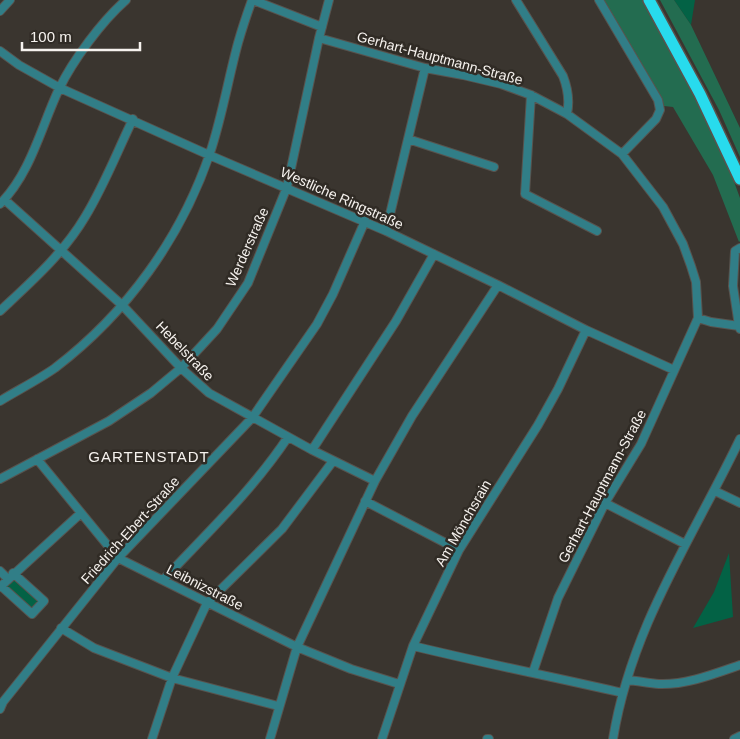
<svg xmlns="http://www.w3.org/2000/svg" width="740" height="739" font-family="Arial,sans-serif">
<style>
.green{fill:#036245}
.forest{fill:#236c50}
.lines{fill:none;stroke-linecap:round;stroke-linejoin:round}
.minor-casing{stroke:#58534e;stroke-width:10}
.highway-casing{stroke:#58534e;stroke-width:14}
.minor{stroke:#317e87;stroke-width:8}
.highway{stroke:#28dbed;stroke-width:11}
.labels{text-anchor:middle;dominant-baseline:central;stroke-width:5;stroke-linejoin:round;paint-order:stroke}
.street-label{font-size:14px;fill:#f6f2ee;stroke:#302b25}
.neighbourhood-label{font-size:15px;letter-spacing:1px;fill:#f6f2ee;stroke:#302b25}
</style>
<rect width="100%" height="100%" fill="#3a352f"/>
<path class="green" d="M674,0H695L691,25Z
M729,553L733,617L693,628L714,592Z
M14,578L40,601L32,610L6,586Z"/>
<path class="forest" d="M602,0H642L699,102L729,168L740,198V241L739,242L713,175L673,107L664,106Z
M660,0H674L691,25L740,128V157L719,110Z"/>
<g class="lines">
<defs>
<path id="minor" d="M253,0L322,27
M516,0L563,76C568,89 570,100 567,114
M599,0L658,100L660,110L656,119L622,154
M0,11L10,0
M319,38L425,68L463,75L501,84L531,95L567,114L622,154L663,207L683,244L691,266L696,282L698,318L641,444L605,503L558,598L533,672
M0,51L19,65L60,88L209,155L386,231L498,285L586,330L674,370
M531,95L525,194L597,231
M408,139L494,167
M5,200L123,306L181,368L209,393L312,450L375,481
M0,204C31,173 41,127 59,89C73,60 102,21 126,0
M386,231L425,68
M0,311C31,282 63,254 85,217C104,186 117,152 133,119
M698,318L711,322L739,326L740,329
M739,326L733,286L735,251L740,248
M0,401C18,390 38,380 55,368C127,313 181,238 210,153C222,117 228,80 238,43C242,29 247,14 252,0
M312,450L396,321L434,254
M37,459L118,558L297,647L351,669L399,684
M0,479L109,421L151,393L181,368L217,329L248,283L287,187L319,38L329,0
M715,491L740,503
M365,501L459,550
M605,503L685,544
M0,571L8,579
M163,580C207,533 252,491 288,437
M1,586L32,614L44,601L13,573
M0,587L81,513
M61,628L94,648L172,678L278,706
M413,646C483,663 553,677 623,693
M627,680C638,681 648,683 659,684C686,685 714,674 740,665
M0,709L3,702L118,558L252,418L317,324L333,294L365,221
M152,739L172,678L207,603L282,529L333,461
M270,739L297,647L375,481L412,416L498,285
M382,739L413,646L459,550L538,425L558,389L586,330
M487,739H489
M613,739C631,627 692,539 740,439
M734,739L740,736"/>
<path id="highway" d="M649,0L700,94L740,179"/>
</defs>
<use href="#minor" class="minor-casing"/>
<use href="#highway" class="highway-casing"/>
<use href="#minor" class="minor"/>
<use href="#highway" class="highway"/>
</g>
<g class="labels">
<g class="street-label">
<text transform="translate(440 58) rotate(15)">Gerhart-Hauptmann-Straße</text>
<text transform="translate(342 198) rotate(24)">Westliche Ringstraße</text>
<text transform="translate(247 247) rotate(-66)">Werderstraße</text>
<text transform="translate(185 351) rotate(46)">Hebelstraße</text>
<text transform="translate(602 486) rotate(-62)">Gerhart-Hauptmann-Straße</text>
<text transform="translate(463 523) rotate(-60)">Am Mönchsrain</text>
<text transform="translate(130 530) rotate(-48)">Friedrich-Ebert-Straße</text>
<text transform="translate(205 587) rotate(27)">Leibnizstraße</text>
</g>
<g class="neighbourhood-label">
<text x="149" y="456">GARTENSTADT</text>
</g>
</g>
<path d="M22 42v8h118v-8" fill="none" stroke="#f6f2ee" stroke-width="2.5"/>
<text x="30" y="42" font-size="15" fill="#f6f2ee" stroke="#302b25" stroke-width="4" paint-order="stroke">100 m</text>
</svg>
